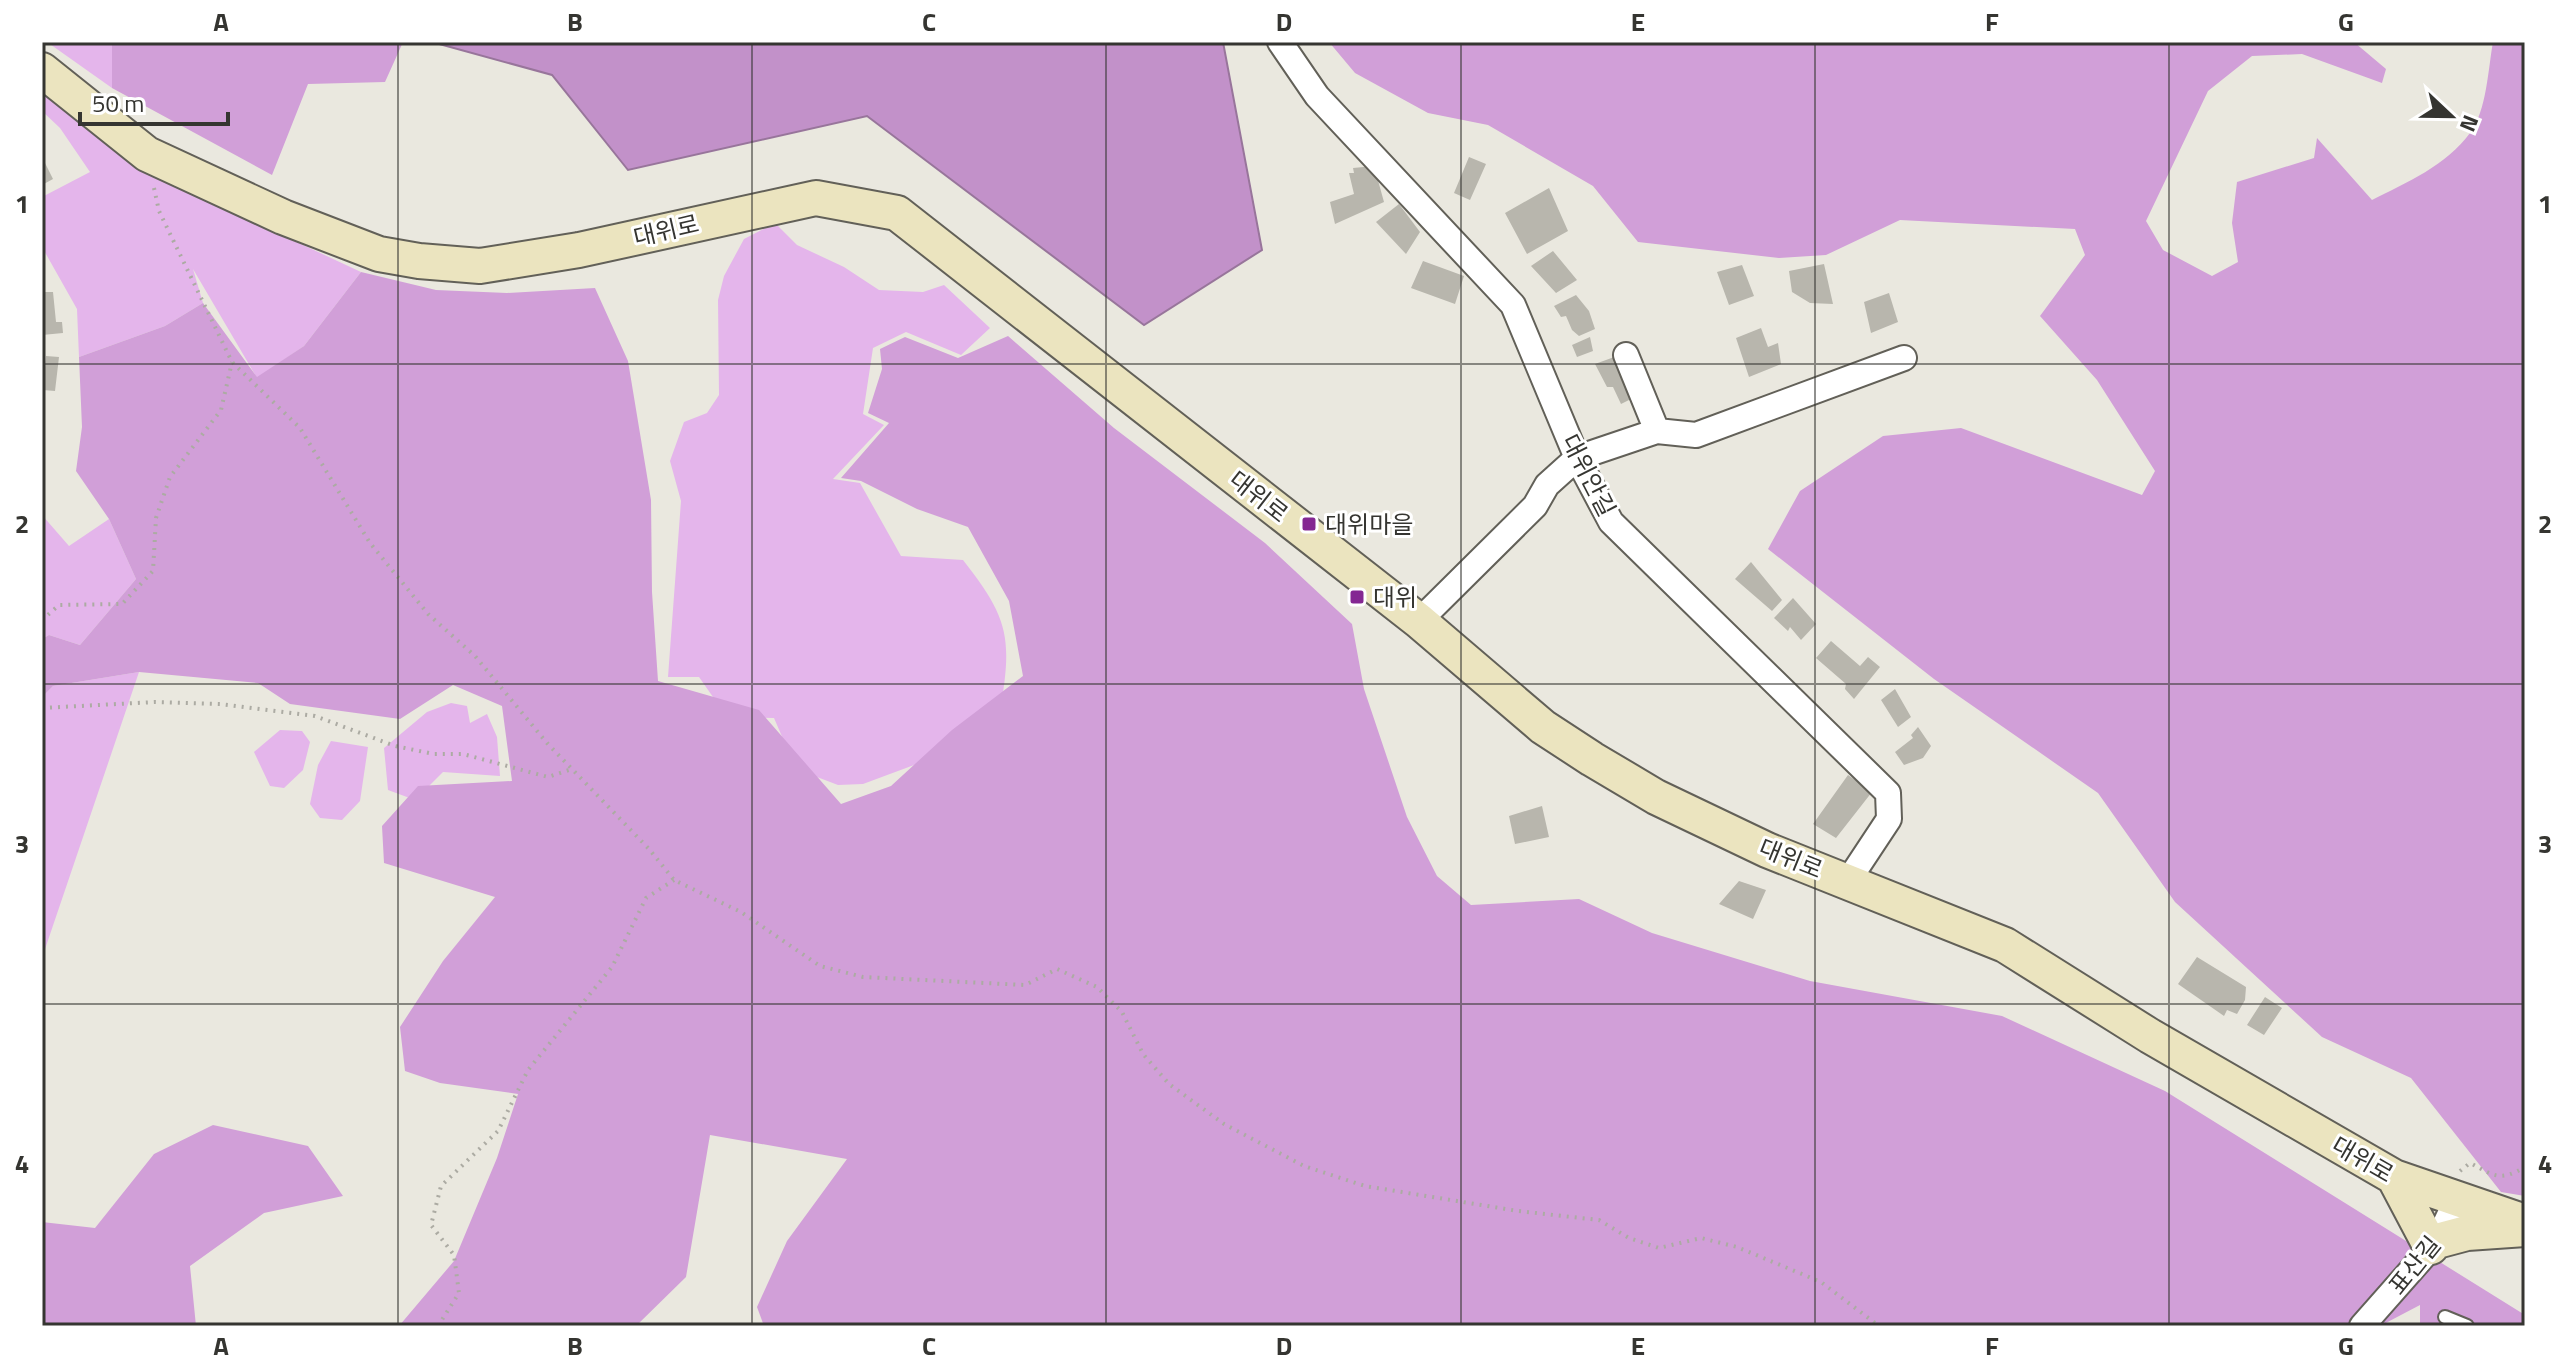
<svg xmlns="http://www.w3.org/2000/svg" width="2567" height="1368" font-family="'Titillium Web','Noto Sans KR',sans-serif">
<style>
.green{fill:#e4b5eb}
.forest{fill:#d19fd8}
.water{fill:#c291c9;stroke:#98759b;stroke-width:2}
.building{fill:#b8b6ad}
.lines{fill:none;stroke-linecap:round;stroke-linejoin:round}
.service-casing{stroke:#626058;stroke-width:16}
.minor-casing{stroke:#626058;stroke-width:28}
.secondary-casing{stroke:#626058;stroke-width:38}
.path{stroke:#acaba3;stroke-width:4;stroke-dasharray:2 6;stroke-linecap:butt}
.service{stroke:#fff;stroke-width:12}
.minor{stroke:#fff;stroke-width:24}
.secondary{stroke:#ebe4bf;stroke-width:34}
.grid{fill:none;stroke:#353531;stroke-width:2;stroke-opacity:0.55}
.poi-dot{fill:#842792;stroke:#fff;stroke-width:3}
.labels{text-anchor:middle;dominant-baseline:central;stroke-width:6;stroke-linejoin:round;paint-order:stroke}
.street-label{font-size:24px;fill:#353531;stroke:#fff}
.poi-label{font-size:24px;fill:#353531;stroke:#fff;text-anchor:start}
.neatline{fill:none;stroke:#353531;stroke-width:3}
.grid-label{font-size:26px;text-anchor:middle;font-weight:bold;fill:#353531}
</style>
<rect width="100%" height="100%" fill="#eae8df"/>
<path class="green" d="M47,42H112V88Z
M42,92L168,182L361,272L304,346L257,378L193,269L203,303L165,326L79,357L77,309L42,247V197L90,172L60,128L42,111Z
M775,223L797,245L844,267L879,290L923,292L944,285L990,328L961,355L906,332L873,348L863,414L884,425L833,479L860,483L901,556L963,560C1006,615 1013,635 1001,705L941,755L863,784L838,785L796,769L774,718L727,717L699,677H668L681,501L670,461L684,422L707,413L719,395L718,300L724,276L744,239Z
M42,515L69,546L109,519L136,579L80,645L49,635L42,639Z
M139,672L42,958V697L53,686Z
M451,703L467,706L470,723L487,714L497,737L500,776L443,772L415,800L388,790L384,748L427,712Z
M280,730L302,731L310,742L303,770L284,788L270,786L254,752Z
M331,741L368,747L360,801L342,820L320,818L310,804L318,765Z"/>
<path class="forest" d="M112,42H403L385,82L308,84L272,175L112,88Z
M1329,42H2354L2386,69L2382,83L2302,54L2252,56L2208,91L2146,221L2163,250L2212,276L2238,262L2232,223L2237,182L2314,158L2317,138L2372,200C2406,183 2447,165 2470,133C2487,110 2488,69 2493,42H2525V1196L2501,1192L2411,1078L2322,1037L2175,902L2098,793L1934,679L1768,549L1800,491L1883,436L1961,428L2142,495L2155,471L2097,380L2040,316L2085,255L2075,229L1900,220L1826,255L1779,258L1638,242L1593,186L1488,125L1428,113L1355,73Z
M361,272L436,290L507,293L595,288L628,361L651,500L652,592L658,681L759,710L841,804L891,786L952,730L1023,676L1009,601L968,527L917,509L861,481L841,478L889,423L868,413L882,369L880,349L905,337L958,358L1008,336L1114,428L1265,543L1352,624L1364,689L1407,817L1437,876L1471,905L1579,899L1652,933L1810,981L2002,1016L2165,1091L2525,1315V1326H2420V1305L2380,1326H764L757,1307L787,1241L847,1159L710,1135L686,1277L636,1326H399L454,1261L497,1158L518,1094L440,1083L405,1071L400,1027L443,961L495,897L384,863L382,826L418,786L512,781L502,706L453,685L400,719L290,704L258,683L139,672L53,686L42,697V639L49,635L80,645L136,579L109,519L76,471L82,427L79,357L165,326L203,303L257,377L304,346Z
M213,1125L308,1146L343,1196L264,1213L190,1266L196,1326H42V1222L95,1228L154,1154Z"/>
<path class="water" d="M432,42H1223L1262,250L1144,325L867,116L628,170L552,75Z"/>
<path class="building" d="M42,157L53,179L42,185Z
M1469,157L1486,164L1470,200L1454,193Z
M1374,166L1384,202L1335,224L1330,202L1354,194L1349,173H1354L1353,168Z
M1549,188L1568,231L1527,254L1505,213Z
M1399,204L1420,232L1406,254L1376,222Z
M1553,251L1577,280L1556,293L1531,266Z
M1423,261L1464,276L1455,304L1411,288Z
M1824,264L1833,304L1810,303L1792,292L1789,271Z
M1742,265L1754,296L1729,305L1717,272Z
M42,292H53L56,322H62L63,333L42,335Z
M1889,293L1898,322L1871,333L1864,302Z
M1576,295L1589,311L1595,329L1579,336L1572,330L1566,316L1561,317L1554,306Z
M1761,328L1768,347L1778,343L1781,364L1749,377L1736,338Z
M1590,337L1593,351L1577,357L1572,345Z
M46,356L59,357L55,391L43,390Z
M1617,356L1635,397L1621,404L1613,387H1607L1595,364Z
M1751,562L1782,600L1772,611L1735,579Z
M1793,598L1816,624L1801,640L1790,627L1788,631L1774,618Z
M1831,641L1860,666L1868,657L1880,667L1854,699L1845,689L1846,684L1816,658Z
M1895,689L1911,717L1898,727L1881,700Z
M1918,727L1931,746L1923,758L1904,765L1895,752L1913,738L1911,735Z
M1848,775L1872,792L1836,838L1813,824Z
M1542,806L1549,837L1515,844L1509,816Z
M1739,881L1766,890L1753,919L1719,904Z
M2197,957L2246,987L2245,1000L2237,1014L2227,1010L2224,1016L2178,984Z
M2265,997L2282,1008L2264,1035L2247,1025Z"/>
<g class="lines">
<defs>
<path id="service" d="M2445,1317L2467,1326"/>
<path id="minor" d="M1280,42L1317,96L1513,305L1577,458L1611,522L1888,793L1889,819L1848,881
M1626,355L1657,431
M1419,621L1535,506L1547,485L1577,458L1657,431L1696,435L1904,358
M2362,1326L2437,1241L2457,1199"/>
<path id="secondary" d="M42,70L147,154L283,217L379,254L419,261L480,266L579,250L816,198L897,213L1419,621L1543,727L1592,759L1656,797L1767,850L2005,945L2150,1036L2394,1177L2525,1222
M2394,1177L2431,1247
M2437,1241L2467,1233L2525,1229"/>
</defs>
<use href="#service" class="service-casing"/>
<use href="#minor" class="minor-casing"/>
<use href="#secondary" class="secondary-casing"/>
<path class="path" d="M154,188L159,211L232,362L300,428L370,543L428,614L475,656L547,743L649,849L674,880L741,912L820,966L863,977L1025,985L1057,969L1097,987L1122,1012L1143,1054L1169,1084L1224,1124L1304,1166L1365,1186L1518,1211L1599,1220L1629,1238L1659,1248L1701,1238L1737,1247L1821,1282L1879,1326
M42,620L59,605L122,604L153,571L156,518L170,477L221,410L232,362
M42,708L155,702L220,704L315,716L395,746L434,754H463L548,777L572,769
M2460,1171L2470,1163C2495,1176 2499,1182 2525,1167
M438,1326L459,1293L454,1255L431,1225L441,1186L498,1131L528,1070L612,967L646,898L674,880"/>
<use href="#service" class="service"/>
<use href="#minor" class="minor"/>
<use href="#secondary" class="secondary"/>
</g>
<path class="grid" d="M398,42V1326M752,42V1326M1106,42V1326M1461,42V1326M1815,42V1326M2169,42V1326M42,364H2525M42,684H2525M42,1004H2525"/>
<g class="poi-dot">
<rect x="1301" y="516" width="16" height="16" rx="4"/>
<rect x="1349" y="589" width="16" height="16" rx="4"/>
</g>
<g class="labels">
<g class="street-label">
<text transform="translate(666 230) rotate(-13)">대위로</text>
<text transform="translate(1589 475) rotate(63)">대위안길</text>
<text transform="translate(1259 496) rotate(38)">대위로</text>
<text transform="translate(1791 858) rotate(22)">대위로</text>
<text transform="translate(2363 1159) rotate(30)">대위로</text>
<text transform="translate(2414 1265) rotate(-51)">표산길</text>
</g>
<g class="poi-label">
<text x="1325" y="524">대위마을</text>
<text x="1373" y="597">대위</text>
</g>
</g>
<rect width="2567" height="1368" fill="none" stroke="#ffffff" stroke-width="88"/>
<g transform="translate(2451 116) rotate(112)" stroke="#ffffff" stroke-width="6" paint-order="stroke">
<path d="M0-6L14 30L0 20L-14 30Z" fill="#353531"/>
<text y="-12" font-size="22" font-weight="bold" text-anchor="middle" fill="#353531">N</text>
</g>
<path d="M80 112v12h148v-12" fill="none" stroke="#353531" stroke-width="4"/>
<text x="92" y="112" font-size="24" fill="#353531" stroke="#ffffff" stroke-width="6" paint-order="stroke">50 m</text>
<rect x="44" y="44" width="2479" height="1280" class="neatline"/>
<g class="grid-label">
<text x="221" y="31">A</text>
<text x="575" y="31">B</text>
<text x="929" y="31">C</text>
<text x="1284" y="31">D</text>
<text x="1638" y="31">E</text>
<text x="1992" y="31">F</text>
<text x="2346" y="31">G</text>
<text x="22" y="213">1</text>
<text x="2545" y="213">1</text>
<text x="22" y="533">2</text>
<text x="2545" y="533">2</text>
<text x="22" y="853">3</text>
<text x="2545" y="853">3</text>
<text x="22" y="1173">4</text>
<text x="2545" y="1173">4</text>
<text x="221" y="1355">A</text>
<text x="575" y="1355">B</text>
<text x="929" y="1355">C</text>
<text x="1284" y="1355">D</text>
<text x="1638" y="1355">E</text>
<text x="1992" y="1355">F</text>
<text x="2346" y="1355">G</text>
</g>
</svg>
